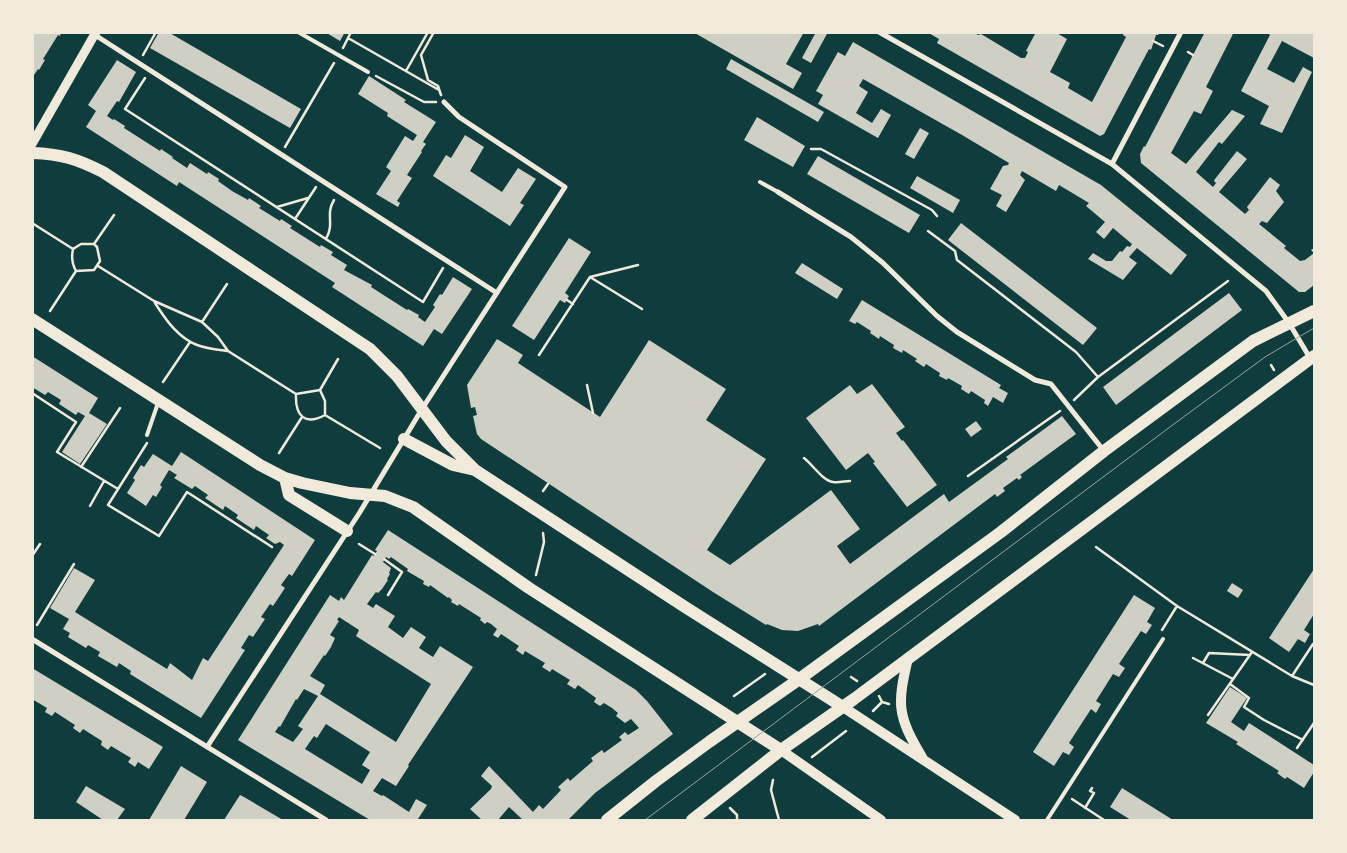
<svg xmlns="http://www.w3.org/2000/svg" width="1347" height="853" font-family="Barlow,sans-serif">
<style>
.building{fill:#cfcfc3;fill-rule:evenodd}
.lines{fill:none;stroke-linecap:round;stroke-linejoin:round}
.path{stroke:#f1e9da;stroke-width:2.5}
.service{stroke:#f1e9da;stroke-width:4}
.minor{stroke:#f1e9da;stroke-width:5}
.tertiary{stroke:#f1e9da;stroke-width:9}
.secondary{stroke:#f1e9da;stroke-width:10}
.primary{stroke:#f1e9da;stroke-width:12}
.tram{stroke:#97a49c;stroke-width:1}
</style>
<rect width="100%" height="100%" fill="#0f3d3e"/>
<path class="building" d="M32,32H61L60,36L58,35L43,59L45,60L39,70L38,69L32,78Z
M159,32H168L301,109L290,128L150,48Z
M325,32H345L340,41Z
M693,32H804L786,64L802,73L793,89Z
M816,32H828L811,63L802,58Z
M927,32H973L978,35L981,34L1021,58H1025L1028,52L1026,51L1036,32H1055L1067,39L1050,72L1070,83L1068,88L1092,102L1126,37L1123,35L1124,32H1160L1158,35H1156L1151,50L1149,49L1104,134L1100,136L937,43L939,39Z
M1205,32H1234L1206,87L1213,91L1201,114L1194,111L1171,153L1186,164L1232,110L1245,116L1222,144L1219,142L1196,172L1213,187L1216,183L1214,181L1215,179L1237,151L1247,159L1219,192L1245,214L1249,210L1247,207L1270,177L1280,185L1276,191L1284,202L1267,223L1262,221L1259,224L1286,246L1284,248L1300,261L1305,260L1314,253L1311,250L1314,248V285L1305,292H1299L1141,163L1140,154L1144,146L1145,147Z
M1267,32H1314V58L1282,41L1267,69L1294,83L1303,67L1312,72L1282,133L1260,124L1269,106L1241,91L1270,35Z
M853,42L1101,185L1187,255L1171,275L1137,248L1129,257L1137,263L1123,280L1088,259L1093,253L1106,261H1112L1120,251L1122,252L1127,246L1130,247L1132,244L1113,228L1104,239L1096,232L1105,222L1086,206L1089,203L1059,185L1056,191L1022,171L1020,175L1025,180L1006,212L996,206L1002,195L990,189L1003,166L1008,165L1009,163L962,135L863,79L859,86L868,92L856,113L872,123L881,109L891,115L878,138L818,104L823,95L816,91L838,52L845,56Z
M731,59L824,112L818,122L726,69Z
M117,60L136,72L119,102L117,101L107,116L113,120L114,119L125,126L124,128L160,151L161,149L173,157L172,158L187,168L190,163L207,174L208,172L219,179L218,181L232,191L248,200L249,198L261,206L259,208L280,221L281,219L292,226L290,228L320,247L321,245L333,252L331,255L347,265L344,270L372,285L371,287L407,310L408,309L419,315L418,317L425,322L435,307L433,305L440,294L442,295L453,277L472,289L442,334L434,329L423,346L332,287L335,283L179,182L177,186L86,127L96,111L88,105Z
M369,76L406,100L404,102L436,122L423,142L426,144L421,151L422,152L407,175L412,178L397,201L400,203L398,207L376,194L391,171L386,167L405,136L413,141L417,135L387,116L388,113L358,94Z
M757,117L805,146L793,167L744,140Z
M920,128L929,133L914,159L905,154Z
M465,135L484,147L470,171L502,192L518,168L536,179L520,203L524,205L510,226L433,176L446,155L451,158Z
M818,156L920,215L909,233L807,174Z
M917,176L960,200L953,213L910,188Z
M961,223L1097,328L1083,345L948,240Z
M569,238L591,252L565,293L569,296L565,303L560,300L534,340L512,326Z
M802,263L843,289L837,299L795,273Z
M1229,293L1242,310L1116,405L1103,387Z
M862,300L1001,385L999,388L1008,393L1003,403L993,397L988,406L984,403L985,400L971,391L969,394L961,389L962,386L948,378L947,380L939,376L940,373L926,364L924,367L915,361L917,359L903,350L902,353L893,348L894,345L880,336L879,339L870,333L871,331L857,322L855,324L849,321Z
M497,339L523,355L518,363L600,417L649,340L726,389L706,420L766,459L707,550L730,565L831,490L860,529L837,546L850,564L944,494L949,502L1008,459L1006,457L1062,416L1076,434L1020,475L1022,477L1019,480L1017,478L1003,488L1005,491L997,497L995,494L819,626L818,624L798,631L782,630L767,624L766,625L713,592L481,439L477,434L473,416L477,415L475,407L471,408L467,385Z
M32,356L98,398L89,413L107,424L80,464L62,452L85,416L78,412L76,415L59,404L61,400L48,392L45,395L32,387Z
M872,384L905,427L896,433L902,441L903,440L937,485L907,507L873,463L875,462L868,453L846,470L806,418L850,385L857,394Z
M976,421L982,429L971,437L965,429Z
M181,452L315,540L292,576L289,574L281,585L285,588L273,606L270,604L261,617L265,619L253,637L249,635L241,648L245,650L201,718L130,674L131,671L119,663L117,667L98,656L100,652L88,645L86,648L68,637L70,633L63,629L69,619L50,608L74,568L95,580L75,612L167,669L170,663L192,680L203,658L208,661L284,545L280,542L275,544L266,538L269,535L256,526L254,530L236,518L238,515L225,506L223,510L205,498L208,495L195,486L192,489L174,478L177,475L169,470L160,485L162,487L156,497L153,495L146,506L127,493L135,480L133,478L141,465L144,467L153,454L172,466Z
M388,530L636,690L647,701L673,734L595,793L568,820H523L509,807L498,820H482L470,809L491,789L492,786L481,776L489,766L533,812L539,805L543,809L561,790L558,787L568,778L570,781L593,761L591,758L602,750L604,753L622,740L619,737L625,732L628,735L639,728L631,719L625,723L616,716L618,713L612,708L604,703L600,706L594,702L596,698L578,685L575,689L567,684L570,680L552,669L550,672L542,667L545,663L525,651L523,655L516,650L519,646L501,634L498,638L493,635L497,629L491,624L487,622L485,624L480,620L481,618L459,604L458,606L451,602L452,600L449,597L448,598L430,585L429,587L423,584L424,581L407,571L408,569L391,557L389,559L386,557L383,562L391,568L389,573L390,574L387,579L388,580L382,589L378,593L376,592L367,604L373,608L376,604L395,616L388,627L403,638L411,627L426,637L419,648L433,657L440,646L473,667L408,765L409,766L396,786L382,778L373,791L382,796L383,795L409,812L416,799L427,805L418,819L420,820H370L238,740L330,595L339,601L341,597L344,600L372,555L374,556L375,554L377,551L375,550ZM339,617L359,630L356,636L431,684L396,742L320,694L325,685L310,676L324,655L325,656L331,647L335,638L330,635L339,621L337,620ZM304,689L318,696L298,726L303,729L293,742L275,732L279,726L280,727L296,699L297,700ZM326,724L370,752L362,765L370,770L362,784L305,749L314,736L317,738Z
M1314,569V614L1304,630L1310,634L1305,643L1298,639L1289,652L1269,638Z
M1232,583L1243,590L1238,598L1227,591Z
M1134,595L1155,608L1147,622L1152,625L1146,634L1141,631L1119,664L1125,668L1119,677L1113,674L1096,701L1101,704L1096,713L1091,709L1069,743L1074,747L1069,755L1063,752L1054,766L1033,752Z
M32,668L163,747L149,769L138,762L135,767L128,762L131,758L111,746L108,750L101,745L102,741L83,729L80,733L73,728L75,725L55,712L52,716L45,712L47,708L32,699Z
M1230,687L1247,698L1231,722L1244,731L1249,723L1314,765V772L1304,788L1287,777L1285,779L1277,773L1279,771L1236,744L1238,742L1206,723Z
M181,766L207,782L184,820H149Z
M86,786L125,809L117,820H103L76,802Z
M1122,788L1173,820H1131L1110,807Z
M240,795L244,797L283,820H224Z"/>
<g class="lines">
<path class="path" d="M434,32L421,55L428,80L438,86L441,95
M348,38L439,90
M1153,41L1163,46
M343,48L351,32
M1188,52L1193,55
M143,55L156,32
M406,71L428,32
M376,76L424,102H436
M145,78L125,109L423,302L443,268
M285,147L334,63
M811,149H821L932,210L937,216
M277,207L308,198
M295,219L316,187
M32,223L73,249
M928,231L955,251L957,260L1076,352L1098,377
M326,239C335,223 325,215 334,200
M81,244H94L97,247L100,261L94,270L76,271C72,264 71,258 73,249Z
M94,244L114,215
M98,266L154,301L202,322L218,337L228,351L296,394
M590,277L638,265
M567,300L573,304
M155,303C164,317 174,332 189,341C199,348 215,349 227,351
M50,311L76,271
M202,322L227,284
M539,355L590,277L642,309
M1271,365L1274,370
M163,382L190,342
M587,385L593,413
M320,390L325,401V415C305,426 295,416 296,394Z
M320,390L338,359
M32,393L76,422L57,452L118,489
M1074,400L1098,377L1228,281
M325,415L380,448
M147,443L108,505L159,536L187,492L272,547
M279,453L302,417
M804,458C813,465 823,481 833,482C839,483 845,481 850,481
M81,467L120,408
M968,476L1060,411
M543,491L548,484
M90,506L104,481
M359,544L375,554
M1096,547L1177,606L1292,676L1314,685
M32,556L40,544
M384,559L402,572L388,595
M536,575L544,542L543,533
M37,625L74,564
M1162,630L1177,606
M1193,658L1233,679
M1203,663L1209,653L1250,655
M1292,676L1313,644
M851,677L857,681
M1230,684L1249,698L1244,707L1264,720L1303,740
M734,696L765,674
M879,696L882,702L889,704
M873,711L882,702
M1208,715L1252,652
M1297,748L1314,723
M812,757L846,731
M773,780L771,790L779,820
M1072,799L1104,820
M730,808L737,815V820
M1085,808L1094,793L1090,791L1092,788"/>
<path class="service" d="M298,32L368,72
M760,182L778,192
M147,435L158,403
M1047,820L1163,639"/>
<path class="minor" d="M879,32L1112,164L1266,291L1289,323L1310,358
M95,35L497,293
M1112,164L1181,32
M778,192L851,237L883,263L937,316L957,332L1035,380L1051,384L1104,451
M32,639L326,820
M207,747L360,512L422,409L565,187L459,117L444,102"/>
<path class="tertiary" d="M32,144L96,32"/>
<path class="secondary" d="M908,658C897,705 897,715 922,757
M843,707L1015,820
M781,750L881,820"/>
<path class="primary" d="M32,153C62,154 77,159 103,172L370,349L397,376L446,441L475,470L685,607L843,707
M32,319L260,465L285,478L302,483L350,493L385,496L413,507L529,588L781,750
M404,439L453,465L475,470
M285,478L289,495L347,531
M607,820L656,781L709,742L798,680L1001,532L1104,451L1253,341L1314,311
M692,820L781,750L854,699L1314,356"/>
<path class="tram" d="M645,820L1178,421L1265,357L1314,328"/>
</g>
<rect width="1347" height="853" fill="none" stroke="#f1e9da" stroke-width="68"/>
</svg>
